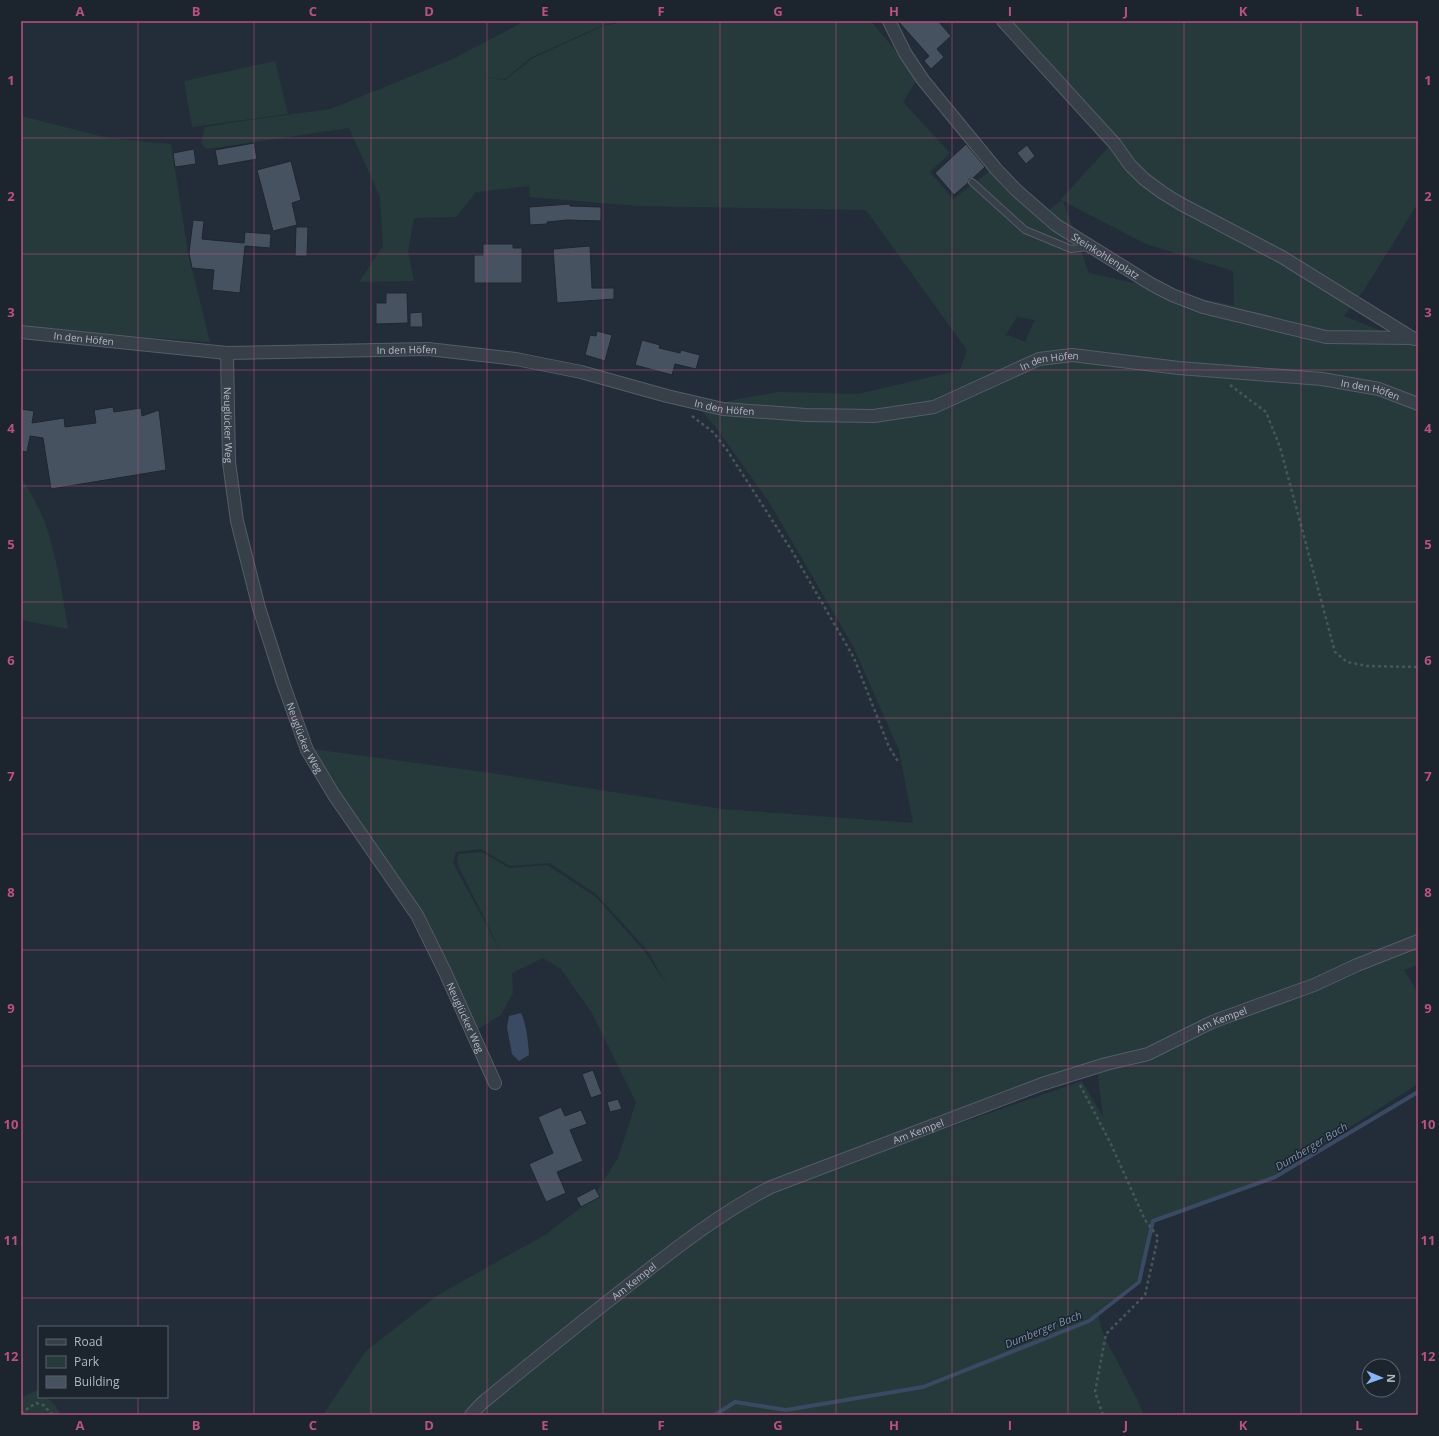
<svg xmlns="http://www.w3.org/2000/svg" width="1439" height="1436" font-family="'Open Sans',sans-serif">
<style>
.green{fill:#263a3b;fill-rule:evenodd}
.water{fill:#394a62}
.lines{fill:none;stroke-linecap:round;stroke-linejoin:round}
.stream{stroke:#394a62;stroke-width:4}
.building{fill:#465260;stroke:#1e2630}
.service-casing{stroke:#555c67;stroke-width:8}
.minor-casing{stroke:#555c67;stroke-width:14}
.path{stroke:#455759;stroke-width:2.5;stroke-dasharray:3 3;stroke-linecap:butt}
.service{stroke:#373f49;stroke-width:6}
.minor{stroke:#373f49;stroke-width:12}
.grid{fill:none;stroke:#bc5080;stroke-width:1;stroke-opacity:0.55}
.labels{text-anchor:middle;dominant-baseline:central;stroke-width:3;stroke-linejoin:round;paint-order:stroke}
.street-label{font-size:10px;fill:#b2b9c5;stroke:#1c242e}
.water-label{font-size:11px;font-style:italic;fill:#7b90ac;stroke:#1c242e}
.neatline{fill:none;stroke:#bc5080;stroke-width:1.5}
.grid-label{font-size:13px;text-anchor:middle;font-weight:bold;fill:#bc5080}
</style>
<rect width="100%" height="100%" fill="#232d39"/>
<path class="green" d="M525,21H624L603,25L532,57L505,79L481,77L505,80L533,58L603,26L628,21H871L918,78L903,102L950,153L930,172L953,199L991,170L1039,218L1062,200L1061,199L1116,139L1046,61L1009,21H1418V203L1364,290L1344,316L1418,346V965L1404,970L1418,993V1084L1263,1182L1152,1219L1137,1281L1098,1311L1096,1309L1104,1336L1137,1399L1144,1415H323L366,1351L438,1295L545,1235L592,1199L618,1158L636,1102L592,1013L561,969L543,958L512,973L513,993L501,1015L475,1031L447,968L421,914L338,793L312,749L491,773L722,809L913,823L899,750L853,646L769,502L715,426L701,410L733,400L779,392L858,394L960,370L967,350L866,210L639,206L530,197L529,186L476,192L456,217L414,218L408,251L414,281L359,282L383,246L380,197L349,128L206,149L201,143L205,127L235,122L331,109L453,59ZM1063,201L1146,244L1233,271L1234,306L1089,273ZM1015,313L1018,317L1038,321H1034L1025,342L1008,335L1005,336L1017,317ZM481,849L510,866L550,863L596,894L648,951L667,986L645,952L596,897L547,865L509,868L482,852L458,854L457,863L503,956L453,863L456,852ZM1096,1060L1103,1117L1082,1081L820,1172L752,1202L649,1272L559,1347L645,1268L747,1195L794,1172Z
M275,61L288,114L192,127L184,81Z
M21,116L108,138L171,144L188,253L210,342L102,334L21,325Z
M21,477C30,492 39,507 45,523C57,557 62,593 68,629L21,620Z
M37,1390L39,1392V1397C51,1397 55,1406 62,1415H21V1398Z"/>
<path class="water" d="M521,1013C527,1026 528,1041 529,1055L519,1061L512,1054L507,1027L509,1016Z"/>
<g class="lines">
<path class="stream" d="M715,1415L735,1402L786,1410L923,1387L1089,1321L1139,1282L1153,1221L1275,1177L1418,1092"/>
</g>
<path class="building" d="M898,21H938L951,36L937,49L944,57L931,69L924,61L929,56Z
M254,143L257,159L218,166L215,150Z
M966,144L985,167L973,178L969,179L968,183L954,195L935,173Z
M1027,145L1035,156L1026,164L1017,153Z
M194,149L196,164L175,167L173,153Z
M291,161L301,200L292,203L297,225L273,231L257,170Z
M570,204V206L601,207V221L567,220L547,222V224L530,225L529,207Z
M193,220L204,221L202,239L244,243L245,232L271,234L270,248L245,246L240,293L212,290L214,270L192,268L189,253Z
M296,227H308L307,256H295Z
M483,244H513V248H522V283H474V255H483Z
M590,246L592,288H614V299L557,303L553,249Z
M386,293H407L408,323L376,324V303H386Z
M422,312L423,327H410V313Z
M597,331L612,335L605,361L585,355L590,335L596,336Z
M642,340L660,345L659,348L680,353L681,350L700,355L696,369L675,364L672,375L635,365Z
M113,407L114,412L141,408L142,416L159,410L166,470L51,489L43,438L30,436L27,452L21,451V409L34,411L32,423L64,418L65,427L96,423L94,410Z
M593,1070L602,1094L591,1098L582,1074Z
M618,1099L622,1109L610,1112L607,1102Z
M561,1107L565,1116L581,1110L587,1124L570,1130L583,1161L557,1172L566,1193L546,1202L529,1164L553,1153L538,1117Z
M595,1188L600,1197L581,1207L576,1198Z"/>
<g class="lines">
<defs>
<path id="service" d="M972,182L1025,230L1071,249L1088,247"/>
<g id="minor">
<path id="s1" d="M889,21L905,53L923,80L996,169L1016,190L1056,225L1151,284L1172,295L1203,307L1326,337L1413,338"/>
<path d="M1003,21L1115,144L1130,165L1144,179L1163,193L1181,204L1282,257L1414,339"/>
<path id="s2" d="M21,332L227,353L428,349L516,359L581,372L667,396L723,409L806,415L874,416L934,407L1039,359L1072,355L1179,368L1322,379L1379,389L1418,404"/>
<path id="s3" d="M227,353L229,462L237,521L259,608L283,683L307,750L334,795L417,915L445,972L495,1083"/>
<path id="s4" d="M471,1415L481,1404C533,1361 586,1318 639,1277C681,1244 724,1211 771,1187L1042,1084L1106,1064L1148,1054L1212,1022L1314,985L1357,965L1418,941"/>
</g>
</defs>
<use href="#service" class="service-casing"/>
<use href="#minor" class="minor-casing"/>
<path class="path" d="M1230,385L1266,412L1280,447L1335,652L1347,662L1367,666L1418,667
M692,416L714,433L727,450L792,551L854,658L889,747L899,763
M1080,1085L1110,1142L1145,1220L1158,1237L1145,1295L1106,1334L1095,1392L1103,1415
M21,1413L36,1403L43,1405L53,1415"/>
<use href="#service" class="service"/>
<use href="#minor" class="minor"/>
</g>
<path class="grid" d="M138,21V1327M254,21V1415M371,21V1415M487,21V1415M603,21V1415M720,21V1415M836,21V1415M952,21V1415M1068,21V1415M1184,21V1415M1301,21V1415M21,138H1418M21,254H1418M21,370H1418M21,486H1418M21,602H1418M21,718H1418M21,834H1418M21,950H1418M21,1066H1418M21,1182H1418M21,1298H1418M138,1397V1415"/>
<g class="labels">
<g class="street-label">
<text stroke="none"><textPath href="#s1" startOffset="324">Steinkohlenplatz</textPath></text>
<text stroke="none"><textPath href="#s2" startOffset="63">In den Höfen</textPath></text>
<text stroke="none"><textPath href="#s2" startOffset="387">In den Höfen</textPath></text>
<text stroke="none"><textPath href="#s2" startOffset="1047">In den Höfen</textPath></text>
<text stroke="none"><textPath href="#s2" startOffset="1371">In den Höfen</textPath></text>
<text stroke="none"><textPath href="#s2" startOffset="711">In den Höfen</textPath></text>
<text stroke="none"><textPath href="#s3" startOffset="72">Neuglücker Weg</textPath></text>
<text stroke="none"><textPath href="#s3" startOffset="396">Neuglücker Weg</textPath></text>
<text stroke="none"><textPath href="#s3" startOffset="720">Neuglücker Weg</textPath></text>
<text stroke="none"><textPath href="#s4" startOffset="859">Am Kempel</textPath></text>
<text stroke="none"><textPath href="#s4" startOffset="535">Am Kempel</textPath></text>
<text stroke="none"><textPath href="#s4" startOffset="211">Am Kempel</textPath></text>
</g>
<g class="water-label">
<text transform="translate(1311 1146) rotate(-31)">Dumberger Bach</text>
<text transform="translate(1043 1329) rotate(-22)">Dumberger Bach</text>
</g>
</g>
<rect width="1439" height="1436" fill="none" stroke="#1c242e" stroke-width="44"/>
<rect x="38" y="1326" width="130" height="72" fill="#1c242e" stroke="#58606a"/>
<rect x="46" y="1339" width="20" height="6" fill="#373f49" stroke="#58606a"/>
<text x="74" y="1346" font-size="12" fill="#b2b9c5">Road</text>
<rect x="46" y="1356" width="20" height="12" fill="#263a3b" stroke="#58606a"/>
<text x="74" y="1366" font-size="12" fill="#b2b9c5">Park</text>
<rect x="46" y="1376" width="20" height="12" fill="#465260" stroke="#58606a"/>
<text x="74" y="1386" font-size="12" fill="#b2b9c5">Building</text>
<g transform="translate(1381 1378) rotate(92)"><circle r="19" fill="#1c242e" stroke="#58606a"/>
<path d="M0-3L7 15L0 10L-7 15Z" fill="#8ab3f2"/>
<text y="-6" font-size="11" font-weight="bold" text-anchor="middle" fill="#b2b9c5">N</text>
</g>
<rect x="22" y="22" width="1395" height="1392" class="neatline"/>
<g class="grid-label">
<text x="80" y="16">A</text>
<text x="196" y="16">B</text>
<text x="313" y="16">C</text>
<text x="429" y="16">D</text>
<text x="545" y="16">E</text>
<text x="661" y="16">F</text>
<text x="778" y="16">G</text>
<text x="894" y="16">H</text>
<text x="1010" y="16">I</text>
<text x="1126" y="16">J</text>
<text x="1243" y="16">K</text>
<text x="1359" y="16">L</text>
<text x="11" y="85">1</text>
<text x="1428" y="85">1</text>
<text x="11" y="201">2</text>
<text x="1428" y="201">2</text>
<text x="11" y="317">3</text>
<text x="1428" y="317">3</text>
<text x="11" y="433">4</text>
<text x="1428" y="433">4</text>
<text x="11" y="549">5</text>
<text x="1428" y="549">5</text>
<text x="11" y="665">6</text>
<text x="1428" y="665">6</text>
<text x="11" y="781">7</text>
<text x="1428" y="781">7</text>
<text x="11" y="897">8</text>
<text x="1428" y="897">8</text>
<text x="11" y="1013">9</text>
<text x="1428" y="1013">9</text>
<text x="11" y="1129">10</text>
<text x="1428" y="1129">10</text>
<text x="11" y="1245">11</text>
<text x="1428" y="1245">11</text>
<text x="11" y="1361">12</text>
<text x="1428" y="1361">12</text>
<text x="80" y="1430">A</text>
<text x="196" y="1430">B</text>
<text x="313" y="1430">C</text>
<text x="429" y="1430">D</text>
<text x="545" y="1430">E</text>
<text x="661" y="1430">F</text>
<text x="778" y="1430">G</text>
<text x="894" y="1430">H</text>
<text x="1010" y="1430">I</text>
<text x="1126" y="1430">J</text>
<text x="1243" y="1430">K</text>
<text x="1359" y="1430">L</text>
</g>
</svg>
